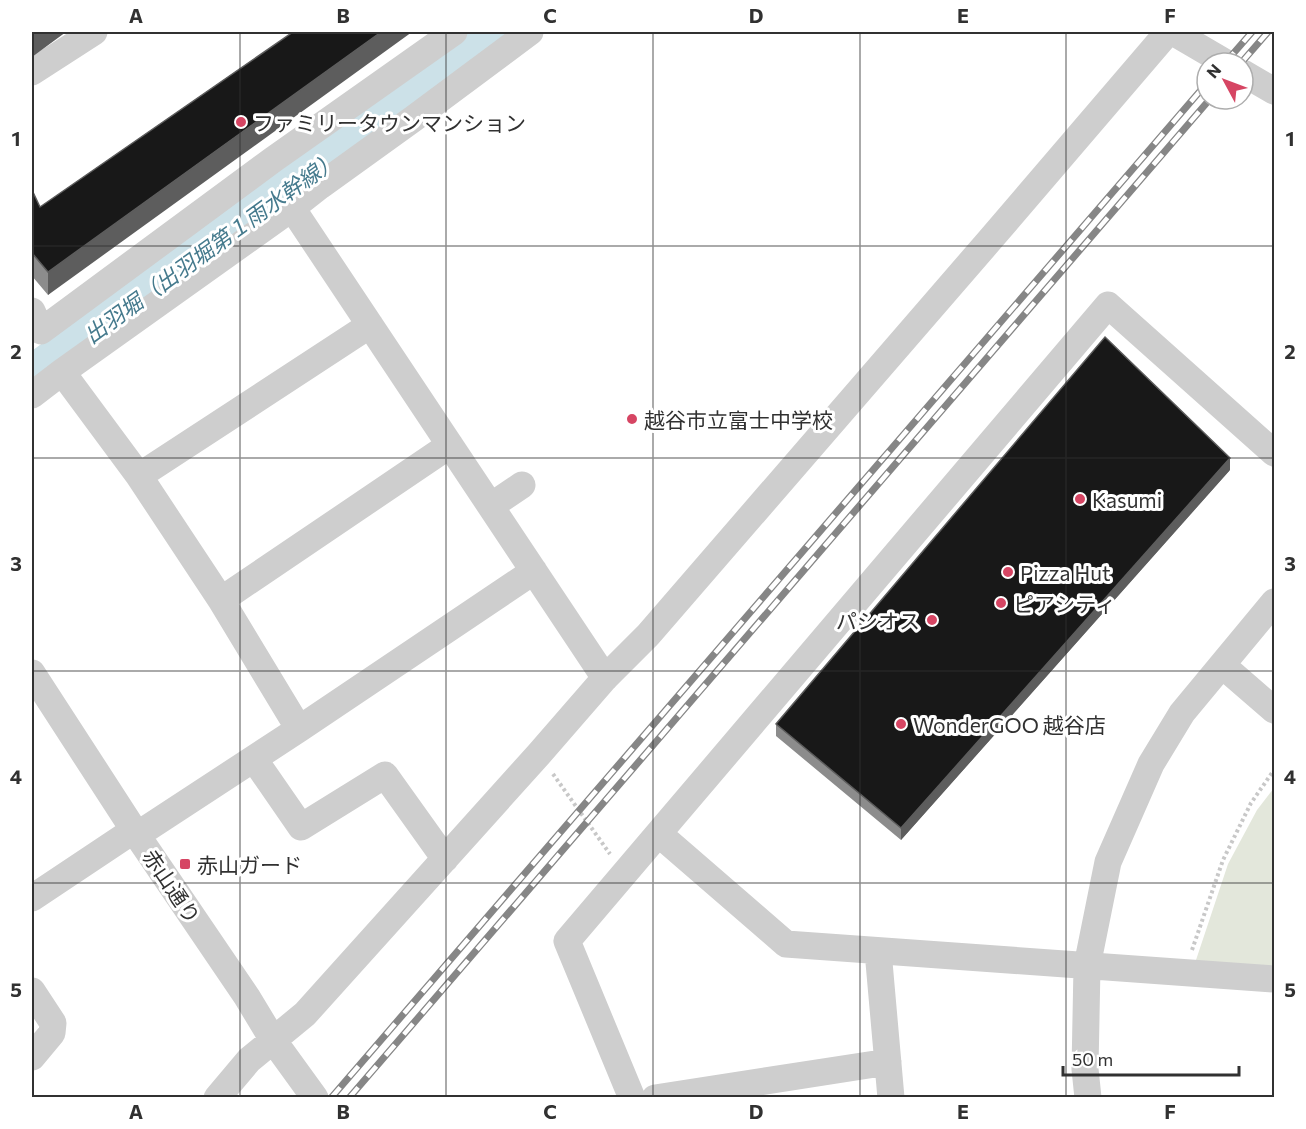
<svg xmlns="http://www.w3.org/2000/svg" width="1306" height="1129" font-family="Commissioner,'Noto Sans JP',sans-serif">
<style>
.green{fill:#e3e7db}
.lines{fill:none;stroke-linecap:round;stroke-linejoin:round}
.river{stroke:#cce1e8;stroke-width:42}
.path{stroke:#c8c8c8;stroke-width:4;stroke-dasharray:3 3;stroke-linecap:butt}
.minor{stroke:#cecece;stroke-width:27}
.rail-casing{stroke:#868686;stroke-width:7}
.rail{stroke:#fff;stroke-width:4.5;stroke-dasharray:14;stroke-linecap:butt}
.wall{fill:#8c8c8c}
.shaded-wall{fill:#5d5d5d}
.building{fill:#181818;stroke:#5d5d5d;stroke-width:1.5}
.grid{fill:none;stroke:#313131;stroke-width:1.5;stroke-opacity:0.55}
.poi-dot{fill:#d64563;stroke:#fff;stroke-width:2}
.labels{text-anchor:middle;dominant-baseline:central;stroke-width:6;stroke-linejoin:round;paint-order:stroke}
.poi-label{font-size:21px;fill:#313131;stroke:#fff;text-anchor:start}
.street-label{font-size:21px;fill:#313131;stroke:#fff}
.water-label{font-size:22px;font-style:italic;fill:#457a8d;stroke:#fff}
.neatline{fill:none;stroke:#313131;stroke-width:2}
.grid-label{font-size:20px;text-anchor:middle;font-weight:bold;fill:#313131}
</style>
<rect width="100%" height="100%" fill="#fff"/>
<path class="green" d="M1274,788V970L1195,963L1228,864L1257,810Z"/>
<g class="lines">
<path class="river" d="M32,377L325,161L506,32"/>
<path class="path" d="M553,774L610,854
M1192,950L1223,860L1251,803L1274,770"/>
<path class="minor" d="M1173,32L1226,63
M32,72L94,32
M1243,73L1274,91
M292,208L605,678
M32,311L41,331L274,159L454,32
M62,372L139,476L221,600L299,729
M32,395L62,372L292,208L320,186L413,119L530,32
M139,476L370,325
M491,506L522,485
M221,600L450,445
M1222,665L1274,710
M32,673L137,835L247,997L273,1040L315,1098
M254,759L301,827L385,775L445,859
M659,834L786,944L1274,979
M137,835L299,729L534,571
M32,898L134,830
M878,951L891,1098
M32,991L53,1023L52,1033L32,1057
M217,1098L249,1060L305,1014L539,754L605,678L648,635L989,241L1168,32
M632,1098L567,941L1108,305L1274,453
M655,1098L888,1062
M1088,1098L1085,1069L1087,966L1108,862L1151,764L1182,713L1274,602"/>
<defs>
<path id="rail" d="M1225,63L1252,32
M1241,63L1268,32
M331,1098L1207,83
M349,1098L1210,99"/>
</defs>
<use href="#rail" class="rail-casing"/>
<use href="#rail" class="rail"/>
</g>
<path class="wall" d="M293,32L48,295L32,276V190L40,207Z
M1230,470L901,840L776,736V724Z"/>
<path class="shaded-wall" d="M35,32H66L32,57V34Z
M381,32H412L48,295V272Z
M1230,458V470L901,840V828Z"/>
<path class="building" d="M293,32H381L48,272L32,253V190L40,207Z
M1105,337L1230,458L901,828L776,724Z"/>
<path class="grid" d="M240,32V1098M446,32V1098M653,32V1098M860,32V1098M1066,32V1098M32,246H1274M32,458H1274M32,671H1274M32,883H1274"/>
<g class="poi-dot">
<circle cx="241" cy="122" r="6"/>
<circle cx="632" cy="419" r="6"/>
<circle cx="1080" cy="499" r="6"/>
<circle cx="1008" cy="572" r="6"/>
<circle cx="1001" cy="603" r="6"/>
<circle cx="932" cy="620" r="6"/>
<circle cx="901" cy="724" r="6"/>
<rect x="179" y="858" width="12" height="12" rx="3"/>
</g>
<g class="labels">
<g class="poi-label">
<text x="253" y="122">ファミリータウンマンション</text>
<text x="644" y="419">越谷市立富士中学校</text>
<text x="1092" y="499">Kasumi</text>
<text x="1020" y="572">Pizza Hut</text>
<text x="1013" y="603">ピアシティ</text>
<text x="920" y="620" text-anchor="end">パシオス</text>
<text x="913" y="724">WonderGOO 越谷店</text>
<text x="197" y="864">赤山ガード</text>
</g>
<g class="street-label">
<text transform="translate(172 886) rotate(56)">赤山通り</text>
</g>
<g class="water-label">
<text transform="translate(211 247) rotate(-36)">出羽堀（出羽堀第１雨水幹線）</text>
</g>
</g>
<rect width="1306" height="1129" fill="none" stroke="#ffffff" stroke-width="66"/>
<g transform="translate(1225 81) rotate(311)"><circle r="28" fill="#ffffff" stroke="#adadad" stroke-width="1.5"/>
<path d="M0-4.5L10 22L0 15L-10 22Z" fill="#d64563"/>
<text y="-9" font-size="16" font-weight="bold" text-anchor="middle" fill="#313131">N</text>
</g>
<path d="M1063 1066v9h176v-9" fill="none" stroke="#313131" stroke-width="3"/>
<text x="1072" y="1066" font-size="18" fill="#313131" stroke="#ffffff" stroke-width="4.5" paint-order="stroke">50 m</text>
<rect x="33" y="33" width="1240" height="1063" class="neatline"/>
<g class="grid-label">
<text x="136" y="23">A</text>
<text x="343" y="23">B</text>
<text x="550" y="23">C</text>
<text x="756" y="23">D</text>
<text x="963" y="23">E</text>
<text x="1170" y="23">F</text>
<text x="16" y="146">1</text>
<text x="1290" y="146">1</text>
<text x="16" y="359">2</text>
<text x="1290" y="359">2</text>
<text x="16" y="571">3</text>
<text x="1290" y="571">3</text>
<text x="16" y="784">4</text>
<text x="1290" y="784">4</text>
<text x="16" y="997">5</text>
<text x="1290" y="997">5</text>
<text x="136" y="1119">A</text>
<text x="343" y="1119">B</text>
<text x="550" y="1119">C</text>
<text x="756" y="1119">D</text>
<text x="963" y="1119">E</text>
<text x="1170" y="1119">F</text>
</g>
</svg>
